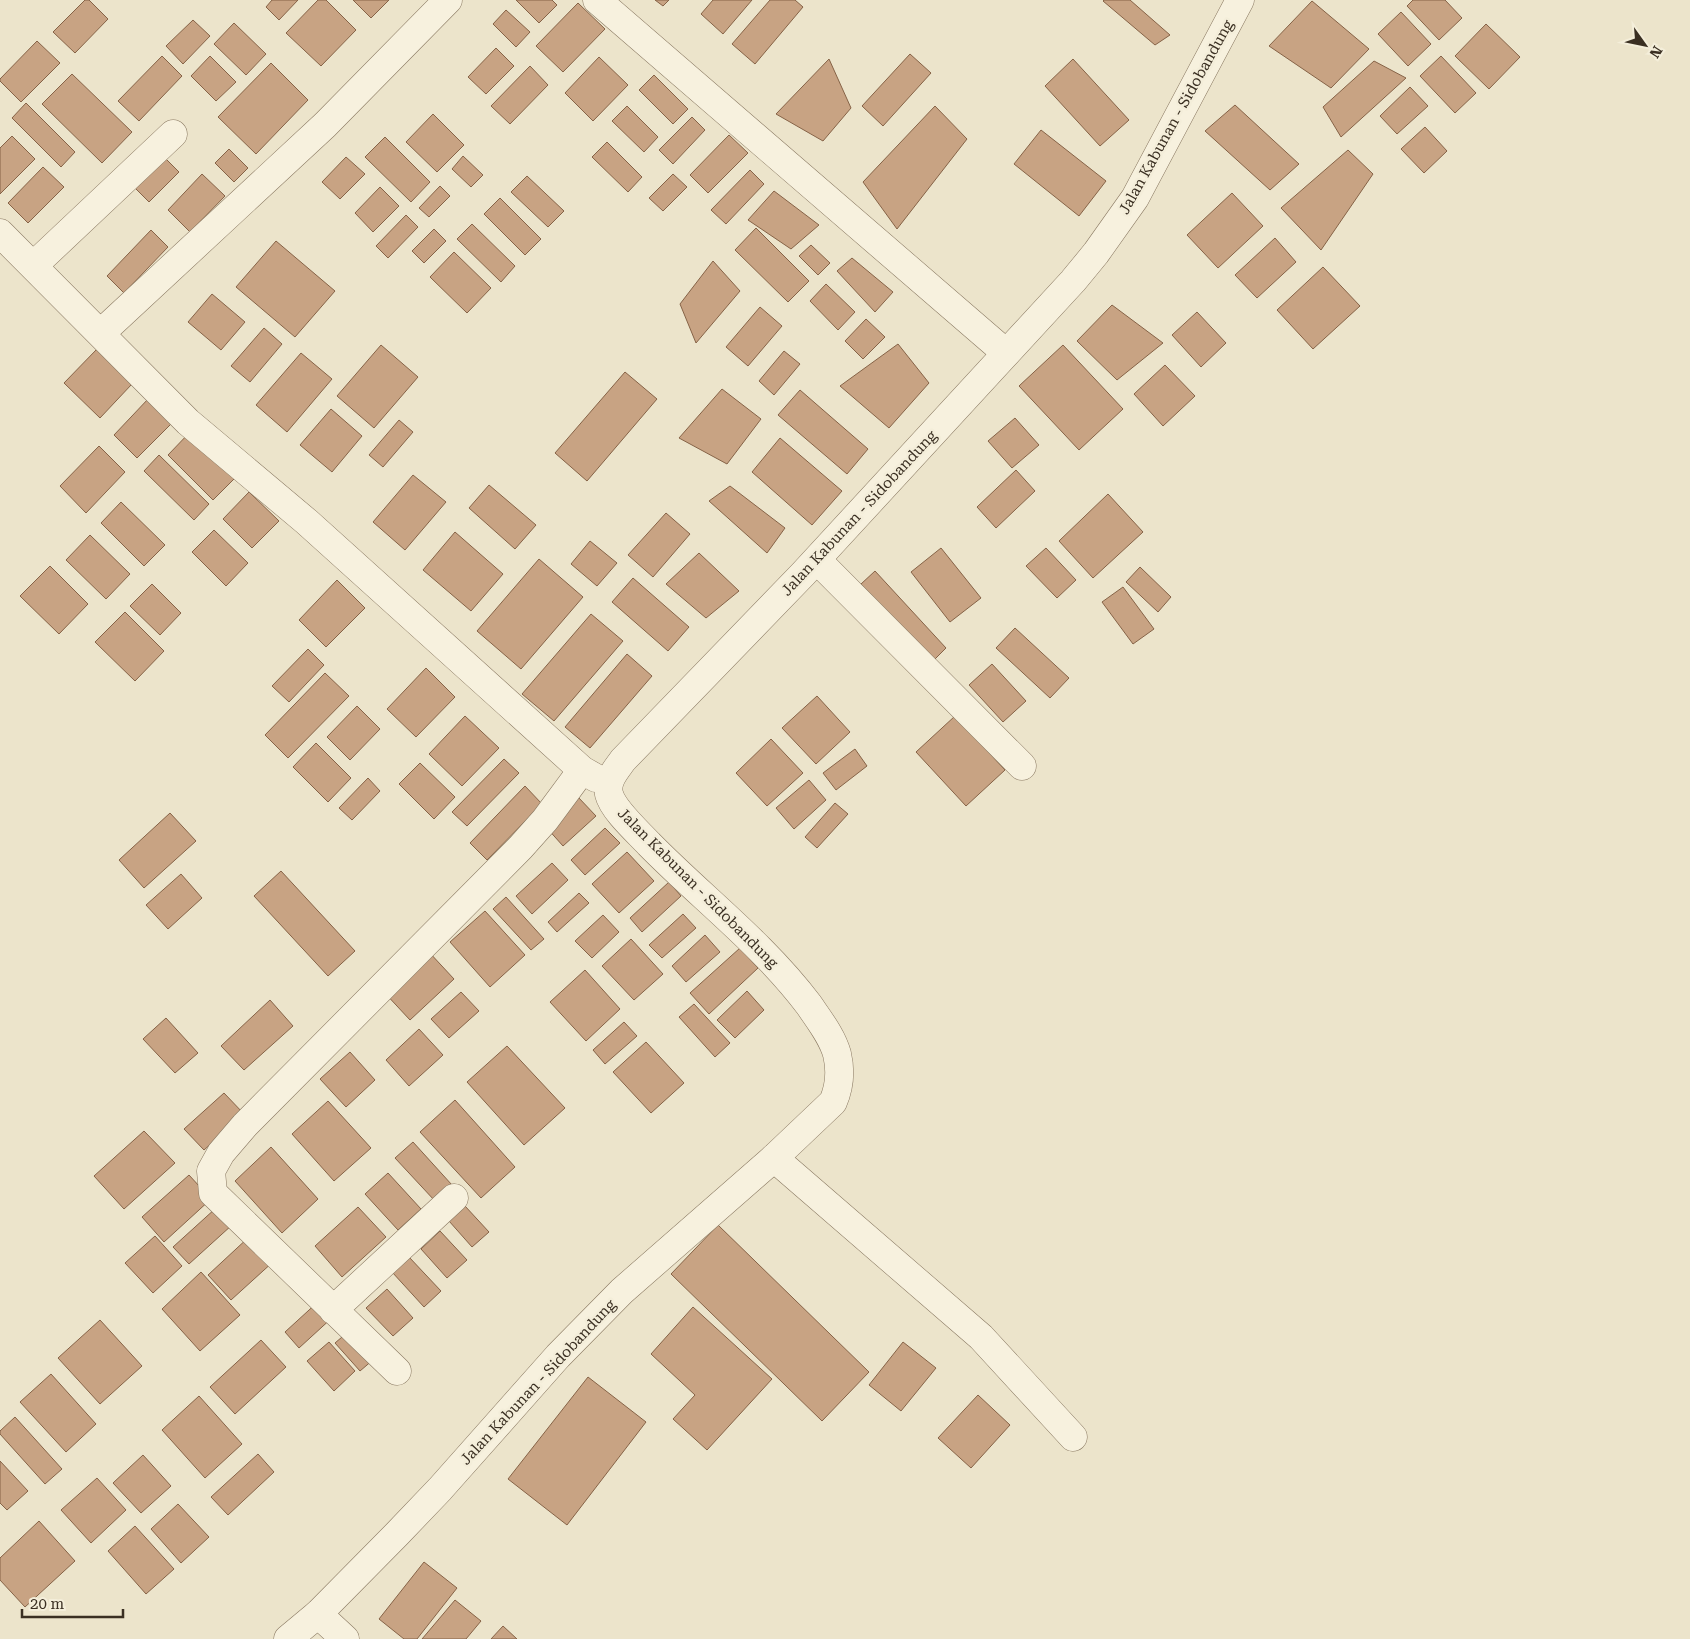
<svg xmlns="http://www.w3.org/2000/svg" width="1690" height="1639" font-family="'Roboto Serif',serif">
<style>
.building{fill:#c8a383;stroke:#866347}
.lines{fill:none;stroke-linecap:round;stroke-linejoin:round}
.minor-casing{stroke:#887760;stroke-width:29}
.tertiary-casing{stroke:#887760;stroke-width:29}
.minor{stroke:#f7f1de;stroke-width:28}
.tertiary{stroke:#f7f1de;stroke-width:28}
.labels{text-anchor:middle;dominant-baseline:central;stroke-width:5;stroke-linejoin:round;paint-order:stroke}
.street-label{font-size:15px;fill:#3a2f22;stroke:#f4eeda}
</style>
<rect width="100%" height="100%" fill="#ece4cb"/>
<path class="building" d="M85,0H89L108,19L75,53L53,32Z
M272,0H298L279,20L266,7Z
M318,0H326L356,30L321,66L286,33Z
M353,0H389L371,18Z
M516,0H552L557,5L539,23Z
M655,0H669L663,6Z
M713,0H752L723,34L701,14Z
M770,0H795L803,7L755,64L732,44Z
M1104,0H1130L1170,35L1155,45L1103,1Z
M1413,0H1445L1462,18L1439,40L1407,6Z
M1312,1L1369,49L1331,88L1269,46Z
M578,3L605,29L563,72L536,46Z
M506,10L530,32L516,47L493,24Z
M1401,12L1431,44L1408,66L1378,34Z
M193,20L210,36L183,64L166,46Z
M234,23L266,54L246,75L214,44Z
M1486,24L1520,57L1489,89L1455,56Z
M37,41L60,63L21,102L0,81V79Z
M496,48L514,66L486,94L468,77Z
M910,54L931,73L883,126L862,106Z
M162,56L182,76L139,121L118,101Z
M210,56L236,82L216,101L191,76Z
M1441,56L1476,93L1455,113L1420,76Z
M599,57L628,85L593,121L565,93Z
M829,59L851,108L823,141L776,114Z
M1073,59L1129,120L1100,146L1045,86Z
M1374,61L1406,78L1341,137L1323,107Z
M271,63L308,100L256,154L218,117Z
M530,66L548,85L510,124L491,106Z
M72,74L132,132L102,163L42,104Z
M654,75L688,109L673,124L639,90Z
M1410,87L1428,106L1397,134L1380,116Z
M26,103L75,152L61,167L12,118Z
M1235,105L1299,164L1270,190L1205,131Z
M627,106L658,137L644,152L612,121Z
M935,106L967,139L897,229L863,182Z
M433,114L464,145L437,172L406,142Z
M692,117L705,130L673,164L659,150Z
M1425,127L1447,151L1424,173L1401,149Z
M1041,130L1106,181L1079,216L1014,164Z
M729,135L748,153L708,193L690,175Z
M12,136L35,159L0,194V148Z
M385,137L430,182L411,202L365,157Z
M607,142L642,177L628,192L592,157Z
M229,149L248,168L234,182L215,163Z
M1348,150L1373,174L1321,250L1281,208Z
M162,155L179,172L149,202L132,185Z
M463,156L483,175L471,187L452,169Z
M346,157L365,174L340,199L322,182Z
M43,167L64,187L28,223L8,203Z
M750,170L764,184L726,224L711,210Z
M202,174L225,196L190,232L168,210Z
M673,174L687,187L663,211L649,198Z
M527,176L564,211L548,227L511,192Z
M440,186L450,196L429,217L419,208Z
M380,187L399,206L373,232L355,213Z
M774,191L819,225L791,249L748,220Z
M1232,193L1263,226L1218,268L1187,235Z
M500,198L541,239L525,255L484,214Z
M406,215L418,227L388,258L376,246Z
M472,224L515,266L501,282L457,239Z
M756,228L809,281L788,302L735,250Z
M434,229L446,241L424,263L412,251Z
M151,230L168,247L124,293L107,276Z
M1275,238L1296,262L1257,298L1235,275Z
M276,241L335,291L295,337L236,287Z
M811,245L830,263L818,275L799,256Z
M454,252L491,288L467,313L430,277Z
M852,258L893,292L875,312L837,271Z
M713,261L740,291L696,343L680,304Z
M1323,267L1360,306L1313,349L1277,310Z
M826,284L855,312L838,330L810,301Z
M212,294L245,322L221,350L188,322Z
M1112,305L1163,343L1117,380L1077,341Z
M760,307L782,326L748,366L726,347Z
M1197,312L1226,343L1201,367L1172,335Z
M866,319L885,337L863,359L845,341Z
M264,328L282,344L250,382L231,366Z
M898,344L929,383L889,428L840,386Z
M381,345L418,377L374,428L337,396Z
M1063,345L1123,409L1079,450L1019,386Z
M97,349L132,384L100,418L64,383Z
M784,351L800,364L774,395L759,381Z
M301,353L332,379L287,432L256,405Z
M1165,365L1195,396L1163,426L1134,394Z
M625,372L657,399L587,481L555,453Z
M722,389L761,419L727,464L679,438Z
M800,390L868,449L847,474L778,415Z
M149,398L173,422L137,458L114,435Z
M331,409L362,436L332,472L300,445Z
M1015,418L1039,445L1012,468L988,441Z
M399,420L413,432L383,467L369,455Z
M191,431L237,476L213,500L168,455Z
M780,438L842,491L812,525L752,472Z
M99,446L125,472L86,513L60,486Z
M159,455L209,504L194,520L144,471Z
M1016,470L1035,491L996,528L977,507Z
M413,475L446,502L405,550L373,522Z
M489,485L536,525L515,549L469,508Z
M730,486L785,528L767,553L709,501Z
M249,492L279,521L252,548L223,519Z
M1108,494L1143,532L1093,578L1059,541Z
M121,502L165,545L144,566L101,523Z
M666,513L690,534L653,577L628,555Z
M214,530L248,563L226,586L192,552Z
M455,532L503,574L471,611L423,570Z
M90,535L130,574L106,599L66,560Z
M590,541L617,563L597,586L571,564Z
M941,548L981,598L950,622L911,572Z
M1046,548L1076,580L1057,598L1026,566Z
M699,553L739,591L706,618L666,584Z
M539,559L583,597L521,669L477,631Z
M50,566L88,604L59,634L20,596Z
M1140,567L1171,597L1158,612L1126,582Z
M875,571L946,648L933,661L861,584Z
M633,578L689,627L668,651L612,602Z
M337,580L365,608L326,647L299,620Z
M152,584L181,613L160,635L130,606Z
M1123,587L1154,629L1133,644L1102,602Z
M125,612L164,651L135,681L95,642Z
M591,614L623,641L554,721L522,694Z
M1015,628L1069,678L1050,698L996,648Z
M308,649L324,665L289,702L272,686Z
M627,654L652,676L590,748L565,727Z
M992,664L1026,701L1003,722L969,685Z
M426,668L455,697L416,737L387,709Z
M325,673L349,696L288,758L265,735Z
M817,696L850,732L816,764L782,728Z
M357,706L380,729L350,760L327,737Z
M465,716L499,748L462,786L429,754Z
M955,716L1005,770L966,806L916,752Z
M771,739L803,773L767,806L736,773Z
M316,743L351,778L328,802L293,767Z
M855,749L867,766L836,790L823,773Z
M504,759L519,773L467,826L452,812Z
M420,763L455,797L434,819L399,784Z
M368,778L380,791L352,820L339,808Z
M809,780L826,800L794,829L776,808Z
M525,786L542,804L487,860L470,843Z
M578,797L596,816L563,846L546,827Z
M835,803L848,814L817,848L805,837Z
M170,813L196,841L144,888L119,860Z
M605,828L620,843L585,875L571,860Z
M627,852L654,881L619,913L592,884Z
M552,863L568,880L532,914L516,896Z
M281,871L355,951L328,976L254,896Z
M181,874L202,898L168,929L146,905Z
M669,882L681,896L642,932L630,918Z
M579,893L589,903L557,932L548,922Z
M506,897L544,939L531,950L493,909Z
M485,911L525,955L490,987L450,942Z
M683,914L696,928L662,958L649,945Z
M603,915L619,932L592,958L575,941Z
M705,935L720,952L686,982L672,966Z
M631,939L663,974L634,1000L602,966Z
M740,948L758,968L709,1014L690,993Z
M428,951L454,979L410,1020L383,991Z
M585,970L620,1009L586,1041L550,1002Z
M747,991L764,1010L735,1038L717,1020Z
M461,992L479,1011L449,1038L431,1019Z
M270,1000L293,1026L244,1070L221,1046Z
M694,1004L730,1043L715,1057L679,1017Z
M166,1018L198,1053L175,1073L143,1039Z
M624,1022L637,1036L605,1064L593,1050Z
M419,1029L443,1055L409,1086L386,1060Z
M646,1042L684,1083L651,1113L613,1072Z
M507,1046L565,1108L524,1145L467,1082Z
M350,1052L375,1080L346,1107L320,1079Z
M224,1093L244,1114L204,1150L184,1129Z
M455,1100L515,1167L481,1198L420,1132Z
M328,1101L371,1148L334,1181L292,1134Z
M144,1131L175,1163L124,1209L94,1176Z
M413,1142L452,1185L435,1201L395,1158Z
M271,1147L318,1199L282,1233L235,1181Z
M388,1173L421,1209L398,1230L365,1194Z
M189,1175L211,1199L164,1242L142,1217Z
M465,1206L489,1232L472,1247L449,1221Z
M358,1207L386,1237L342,1277L315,1246Z
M216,1208L232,1225L189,1264L173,1247Z
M718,1225L869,1372L822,1421L671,1274Z
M440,1231L467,1260L447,1278L421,1249Z
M155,1236L182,1266L153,1293L125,1263Z
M250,1236L274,1261L231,1300L208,1275Z
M409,1257L441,1291L424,1307L392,1272Z
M201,1272L240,1315L200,1351L162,1309Z
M387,1289L413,1318L393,1336L366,1308Z
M320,1300L334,1316L299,1348L285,1332Z
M693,1307L772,1379L707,1450L673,1419L695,1395L651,1354Z
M100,1320L142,1366L100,1404L58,1358Z
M349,1331L374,1359L360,1371L335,1343Z
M261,1340L286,1367L235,1414L210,1387Z
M329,1342L355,1371L334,1391L307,1361Z
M903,1342L936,1368L901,1411L869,1385Z
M51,1374L96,1424L66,1452L20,1402Z
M588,1377L646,1422L567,1525L508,1479Z
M978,1395L1010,1425L971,1468L938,1438Z
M199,1396L242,1444L205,1478L162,1430Z
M15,1417L62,1469L45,1484L0,1434V1431Z
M258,1454L274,1472L228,1515L211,1497Z
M143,1455L171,1486L141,1513L113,1483Z
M0,1461L28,1491L7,1510L0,1503Z
M97,1478L126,1510L91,1543L61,1510Z
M178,1504L209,1537L181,1563L151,1529Z
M39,1521L75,1561L25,1607L0,1580V1558Z
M135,1526L174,1569L146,1594L108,1551Z
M424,1562L457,1588L417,1639H404L379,1619Z
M455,1600L481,1621L466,1639H422Z
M503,1626L517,1639H491Z"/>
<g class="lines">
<defs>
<path id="minor" d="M597,0L1006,353
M0,233L188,422L307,522L582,770L596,778
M33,266L173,134
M101,333L325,125L448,0
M817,560L1022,766
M774,1158L981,1337L1073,1437
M333,1310L454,1198
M397,1371L213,1193L211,1171L221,1153L245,1125L520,848L545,820L582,770
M318,1614L345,1639"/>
<path id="tertiary" d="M288,1639L318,1614L397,1534L440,1489L558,1356L622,1291L774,1158L833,1102C840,1086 841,1071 837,1054C832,1036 819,1020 809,1005C763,944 702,898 649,844C638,832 613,810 609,794C606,781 615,771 623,760L803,574L1073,281L1096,253L1135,198L1240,0"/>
</defs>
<use href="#minor" class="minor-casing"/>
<use href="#tertiary" class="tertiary-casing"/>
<use href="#minor" class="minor"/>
<use href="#tertiary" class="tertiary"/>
</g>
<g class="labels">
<g class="street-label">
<text transform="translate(1176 117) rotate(-61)">Jalan Kabunan - Sidobandung</text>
<text transform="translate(859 513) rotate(-47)">Jalan Kabunan - Sidobandung</text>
<text transform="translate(698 888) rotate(45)">Jalan Kabunan - Sidobandung</text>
<text transform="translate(538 1382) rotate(-47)">Jalan Kabunan - Sidobandung</text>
</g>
</g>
<g transform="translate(1645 45) rotate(123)" stroke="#f4eeda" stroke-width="4" paint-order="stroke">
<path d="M0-4L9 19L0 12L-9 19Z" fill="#3a2f22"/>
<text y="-8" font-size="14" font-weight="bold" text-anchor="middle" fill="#3a2f22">N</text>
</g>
<path d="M22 1609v8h101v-8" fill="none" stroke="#3a2f22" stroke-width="2.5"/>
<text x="30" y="1609" font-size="15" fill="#3a2f22" stroke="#f4eeda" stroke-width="4" paint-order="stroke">20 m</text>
</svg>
